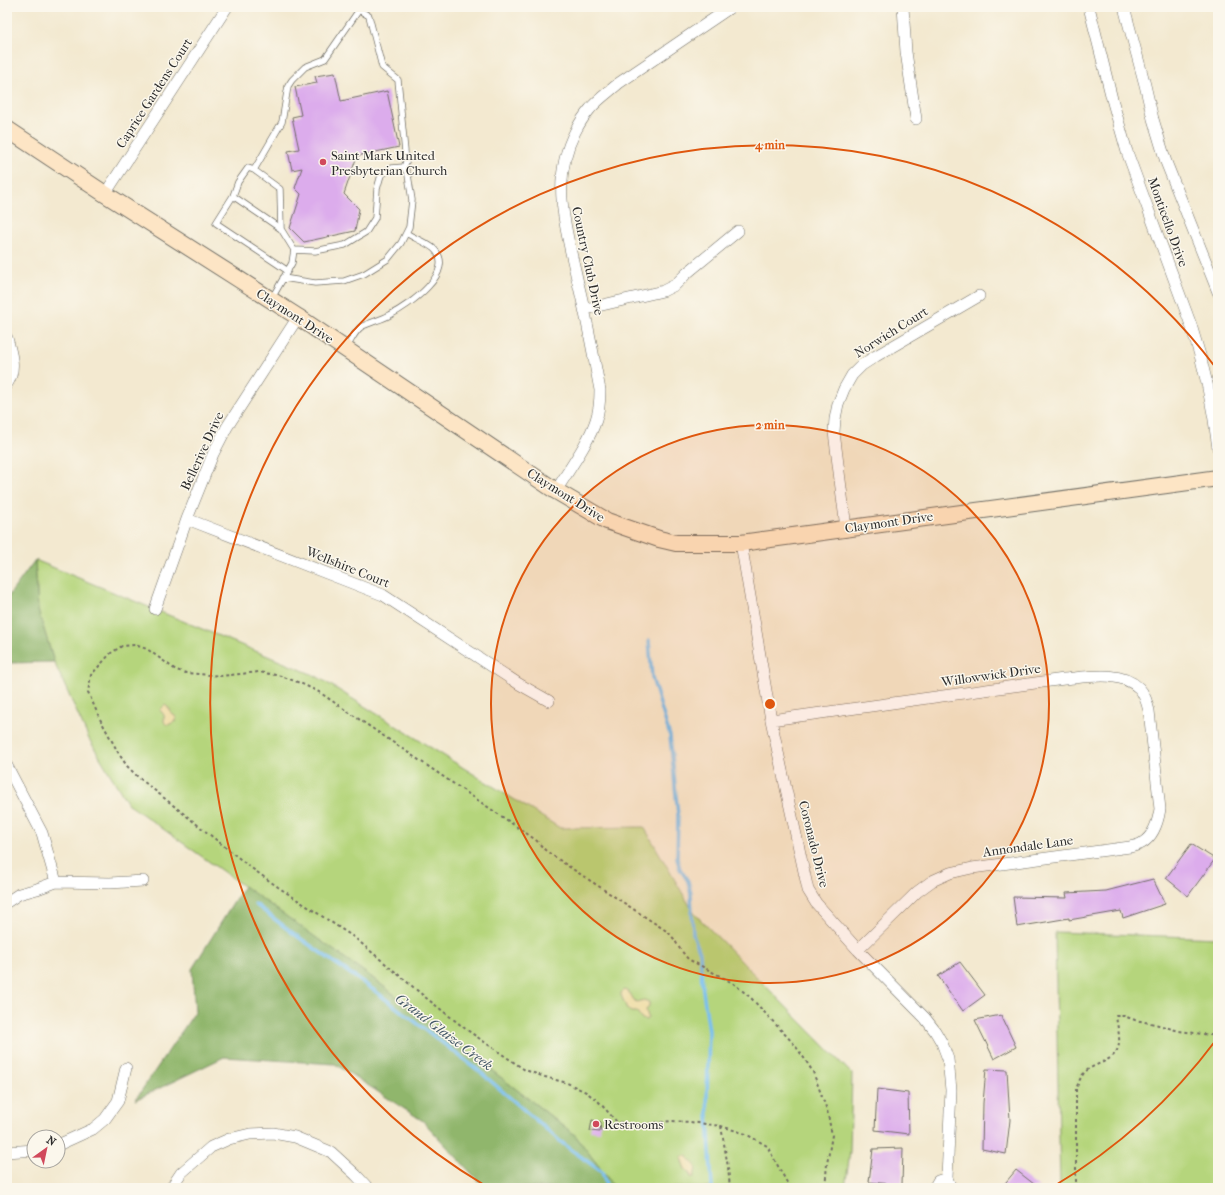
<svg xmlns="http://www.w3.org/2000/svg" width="1225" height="1195" font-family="'IM FELL French Canon',serif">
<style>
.green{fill:#b5d57c;stroke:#708054}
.forest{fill:#90b66c;stroke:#5e704c}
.sand{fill:#eeda9e;stroke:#8c8264}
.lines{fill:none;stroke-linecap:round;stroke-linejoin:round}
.stream{stroke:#78bff0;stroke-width:3.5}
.building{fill:#dcacec}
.lane-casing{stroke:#716e65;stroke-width:7}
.street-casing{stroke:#716e65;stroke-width:12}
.secondary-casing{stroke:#716e65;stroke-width:18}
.path{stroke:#716e65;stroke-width:2;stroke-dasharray:3 3;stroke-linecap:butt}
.lane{stroke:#fff;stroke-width:5.5}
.street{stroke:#fff;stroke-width:11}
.secondary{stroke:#fde5c5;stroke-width:16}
.ring{fill:none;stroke:#df570e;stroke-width:2}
.poi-dot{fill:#d1495b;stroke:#fbf7ec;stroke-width:1.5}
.labels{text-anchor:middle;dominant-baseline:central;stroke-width:3;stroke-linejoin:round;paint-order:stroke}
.street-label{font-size:13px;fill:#2b2b2b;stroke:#fbf7ec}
.poi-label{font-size:13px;fill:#2b2b2b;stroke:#fbf7ec;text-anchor:start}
.water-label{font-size:14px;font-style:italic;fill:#425766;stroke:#fbf7ec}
.centre{fill:#df570e;stroke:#fbf7ec;stroke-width:2}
.ring-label{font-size:12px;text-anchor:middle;font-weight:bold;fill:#df570e;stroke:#fbf7ec;stroke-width:3;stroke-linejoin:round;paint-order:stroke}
</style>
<rect width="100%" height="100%" fill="#fbf7ec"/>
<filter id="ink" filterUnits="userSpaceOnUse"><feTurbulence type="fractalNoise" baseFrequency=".025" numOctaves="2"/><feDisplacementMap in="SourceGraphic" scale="8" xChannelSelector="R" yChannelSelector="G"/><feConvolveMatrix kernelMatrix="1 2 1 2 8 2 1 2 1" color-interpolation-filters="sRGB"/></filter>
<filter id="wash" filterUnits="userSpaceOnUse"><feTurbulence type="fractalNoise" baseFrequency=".012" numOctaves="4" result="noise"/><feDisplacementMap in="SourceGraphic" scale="16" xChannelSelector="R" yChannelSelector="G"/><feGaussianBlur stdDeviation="0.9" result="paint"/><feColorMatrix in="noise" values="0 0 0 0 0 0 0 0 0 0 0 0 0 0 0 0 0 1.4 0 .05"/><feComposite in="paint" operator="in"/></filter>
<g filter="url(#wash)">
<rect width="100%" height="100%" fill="#f3e9d0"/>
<path class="green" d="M35,560L316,676L560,828L644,827L694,913L852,1074L850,1152L845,1188H615L575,1135L374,979L128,804L89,739L54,662L38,610Z
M1055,932L1218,938V1188H1060Z"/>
<path class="forest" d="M35,560L38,610L54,662L7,663V598Z
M244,886L374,979L575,1135L615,1188H485L423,1121L335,1064L224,1057L135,1100L195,1012L192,969Z"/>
<path class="sand" d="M165,705L170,709L171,713L176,717V721L168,725C162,723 165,720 164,715L160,710Z
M624,990C632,992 631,998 636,1002L644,1000L649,1002V1006L646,1010L648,1017L646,1020L642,1019L637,1012H631L627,1009L621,995V993Z
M683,1156H688C692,1168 699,1159 694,1177H691L689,1172L685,1169L681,1158Z"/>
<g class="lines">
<path class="stream" d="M649,640L652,678L670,736L678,815L677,859L680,869L688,881L691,894L693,934L700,953L702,984L709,1031L707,1097L712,1188
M255,904L294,934L375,991L478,1070L561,1142L602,1172L607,1188"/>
</g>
<g id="blocks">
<path class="building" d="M335,73L341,101L387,91L399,147L357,156L344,194L359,209L355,231L304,242L290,228L301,194L295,188L302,168L292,170L288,151L299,149L292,117L301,115L295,87L317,83L315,76Z
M1191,844L1215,859L1188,896L1166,878Z
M1153,879L1165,904L1123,918L1121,911L1069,920V918L1017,927L1013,897L1067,898L1066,893L1106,891Z
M960,962L985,995L963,1011L938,976Z
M1001,1015L1016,1047L994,1059L975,1020Z
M986,1069L1007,1070L1010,1120L1006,1154L982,1149L983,1103Z
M877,1089L908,1093L909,1134L875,1130Z
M592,1120L601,1122L600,1132L590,1131Z
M903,1148L902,1185L869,1182L873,1149Z
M1016,1170L1039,1188H1001Z"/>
</g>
</g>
<g filter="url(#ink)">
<use href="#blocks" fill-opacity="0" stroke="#716e65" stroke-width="1"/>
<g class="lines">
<defs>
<path id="lane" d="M254,170L282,122L288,86L292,80L305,67L325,59L359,10L369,16L382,67L398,80L406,162L404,167L392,168L381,175L377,189L375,218L366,232L345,245L315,251L294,250
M233,196L281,229L294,250L292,263L272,298
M281,229L280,189L254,170L248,168L238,182L233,196L216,223L288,271
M283,278L315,283L344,281L364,274L388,259L401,243L409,227L412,200L408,175L404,167
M347,347C351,341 355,331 361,327C370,322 381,320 390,315C408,306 459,271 433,248C425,242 414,238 406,233"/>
<path id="street" d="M903,7L906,52L916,119
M1089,7L1112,99L1127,152L1191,325C1204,365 1213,406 1218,448
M1124,7L1145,85L1153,119L1166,162L1218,292
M105,194L227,7
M585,309L663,291L675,285L687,273L738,231
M7,338C11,353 17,369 7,384
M556,491C569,469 588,444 596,420C599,411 600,400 600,390C593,354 587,318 578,283C567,232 549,182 575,132C579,124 584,116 590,109C598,99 609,92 619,83L731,7
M187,519L383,595L519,684L549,701
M846,528L834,432L835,419L838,404L844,389L852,375L862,365L876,356L979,296
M741,543L771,720L808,890L816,903L858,950L925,1018L935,1031L942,1043L948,1059L951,1090L947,1178L951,1188
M155,609L187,519L213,454L227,427L298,317
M771,720L1064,679C1087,677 1121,670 1139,688C1145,694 1147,703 1149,711L1160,809C1158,822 1154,836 1142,843C1139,845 1133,846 1130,847L972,868L950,873L932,881L917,892L858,950
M7,766L42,833L56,882
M7,902L19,894L37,889L56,882L110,883L143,881
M58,1145L93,1129L105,1119L118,1101L126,1068
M7,1152L34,1150
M171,1188L181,1173L211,1147L229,1139L250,1134L273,1133L295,1137L331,1152L356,1175L368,1188
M934,1188L938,1181L947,1178"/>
<path id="secondary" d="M7,129L105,194L298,317L556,491L607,521L659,539L676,543H741L1218,478"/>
</defs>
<use href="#lane" class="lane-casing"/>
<use href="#street" class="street-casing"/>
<use href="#secondary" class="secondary-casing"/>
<path class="path" d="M1218,1097L1217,1123L1218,1148
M721,1126L728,1167L730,1188
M790,1188L767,1146L746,1134L721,1126L690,1122L671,1121L638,1125L617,1122L598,1101L586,1092L567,1083L545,1077L525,1070L467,1030L425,997L355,938L278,887L250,867L138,777L127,766L119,754L100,719L88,692L91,675L111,653L122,646L135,645L147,649L176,670L186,673L221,676L259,672L281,676L300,683L319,692L526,833L537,841L545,850L568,866L668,932L674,939L680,949L688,959L733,983L751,998L794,1044L804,1058L813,1072L827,1110L832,1135L827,1164L825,1188
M1076,1188V1089C1078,1084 1080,1078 1084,1073C1094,1062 1116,1063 1119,1044C1120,1035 1117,1025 1116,1016H1124L1135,1020L1155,1024L1179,1031L1218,1036"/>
<use href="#lane" class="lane"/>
<use href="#street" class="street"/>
<use href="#secondary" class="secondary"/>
</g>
</g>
<circle cx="770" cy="704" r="279" fill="#df570e" fill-opacity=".12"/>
<g class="ring">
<circle cx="770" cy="704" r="279"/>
<path d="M1216 1040A559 559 0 0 1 1054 1186M486 1186A559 559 0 1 1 1216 368"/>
</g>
<g class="poi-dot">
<circle cx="323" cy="162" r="4"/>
<circle cx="596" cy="1124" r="4"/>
</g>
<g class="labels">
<g class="street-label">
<text transform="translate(154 93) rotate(-57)">Caprice Gardens Court</text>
<text transform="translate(1168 222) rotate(70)">Monticello Drive</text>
<text transform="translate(588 261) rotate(78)">Country Club Drive</text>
<text transform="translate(295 316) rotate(33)">Claymont Drive</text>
<text transform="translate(891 332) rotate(-32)">Norwich Court</text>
<text transform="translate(202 451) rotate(-65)">Bellerive Drive</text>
<text transform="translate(566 495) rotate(32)">Claymont Drive</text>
<text transform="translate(889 522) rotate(-8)">Claymont Drive</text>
<text transform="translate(348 567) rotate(22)">Wellshire Court</text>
<text transform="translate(991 675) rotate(-8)">Willowwick Drive</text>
<text transform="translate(814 844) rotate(76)">Coronado Drive</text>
<text transform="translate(1028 846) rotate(-8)">Annondale Lane</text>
</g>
<g class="poi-label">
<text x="331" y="155">Saint Mark United<tspan x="331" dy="15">Presbyterian Church</tspan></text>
<text x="604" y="1124">Restrooms</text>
</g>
<g class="water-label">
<text transform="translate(444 1032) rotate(37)">Grand Glaize Creek</text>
</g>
</g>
<circle cx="770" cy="704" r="6" class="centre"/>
<g class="ring-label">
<text x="770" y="149">4 min</text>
<text x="770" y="429">2 min</text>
</g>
<rect width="1225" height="1195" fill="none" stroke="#fbf7ec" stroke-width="24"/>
<g transform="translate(46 1149) rotate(33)"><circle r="19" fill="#fbf7ec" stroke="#a8a59f"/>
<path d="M0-3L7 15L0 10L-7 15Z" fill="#d1495b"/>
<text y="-6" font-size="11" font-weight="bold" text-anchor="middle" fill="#2b2b2b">N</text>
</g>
</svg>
